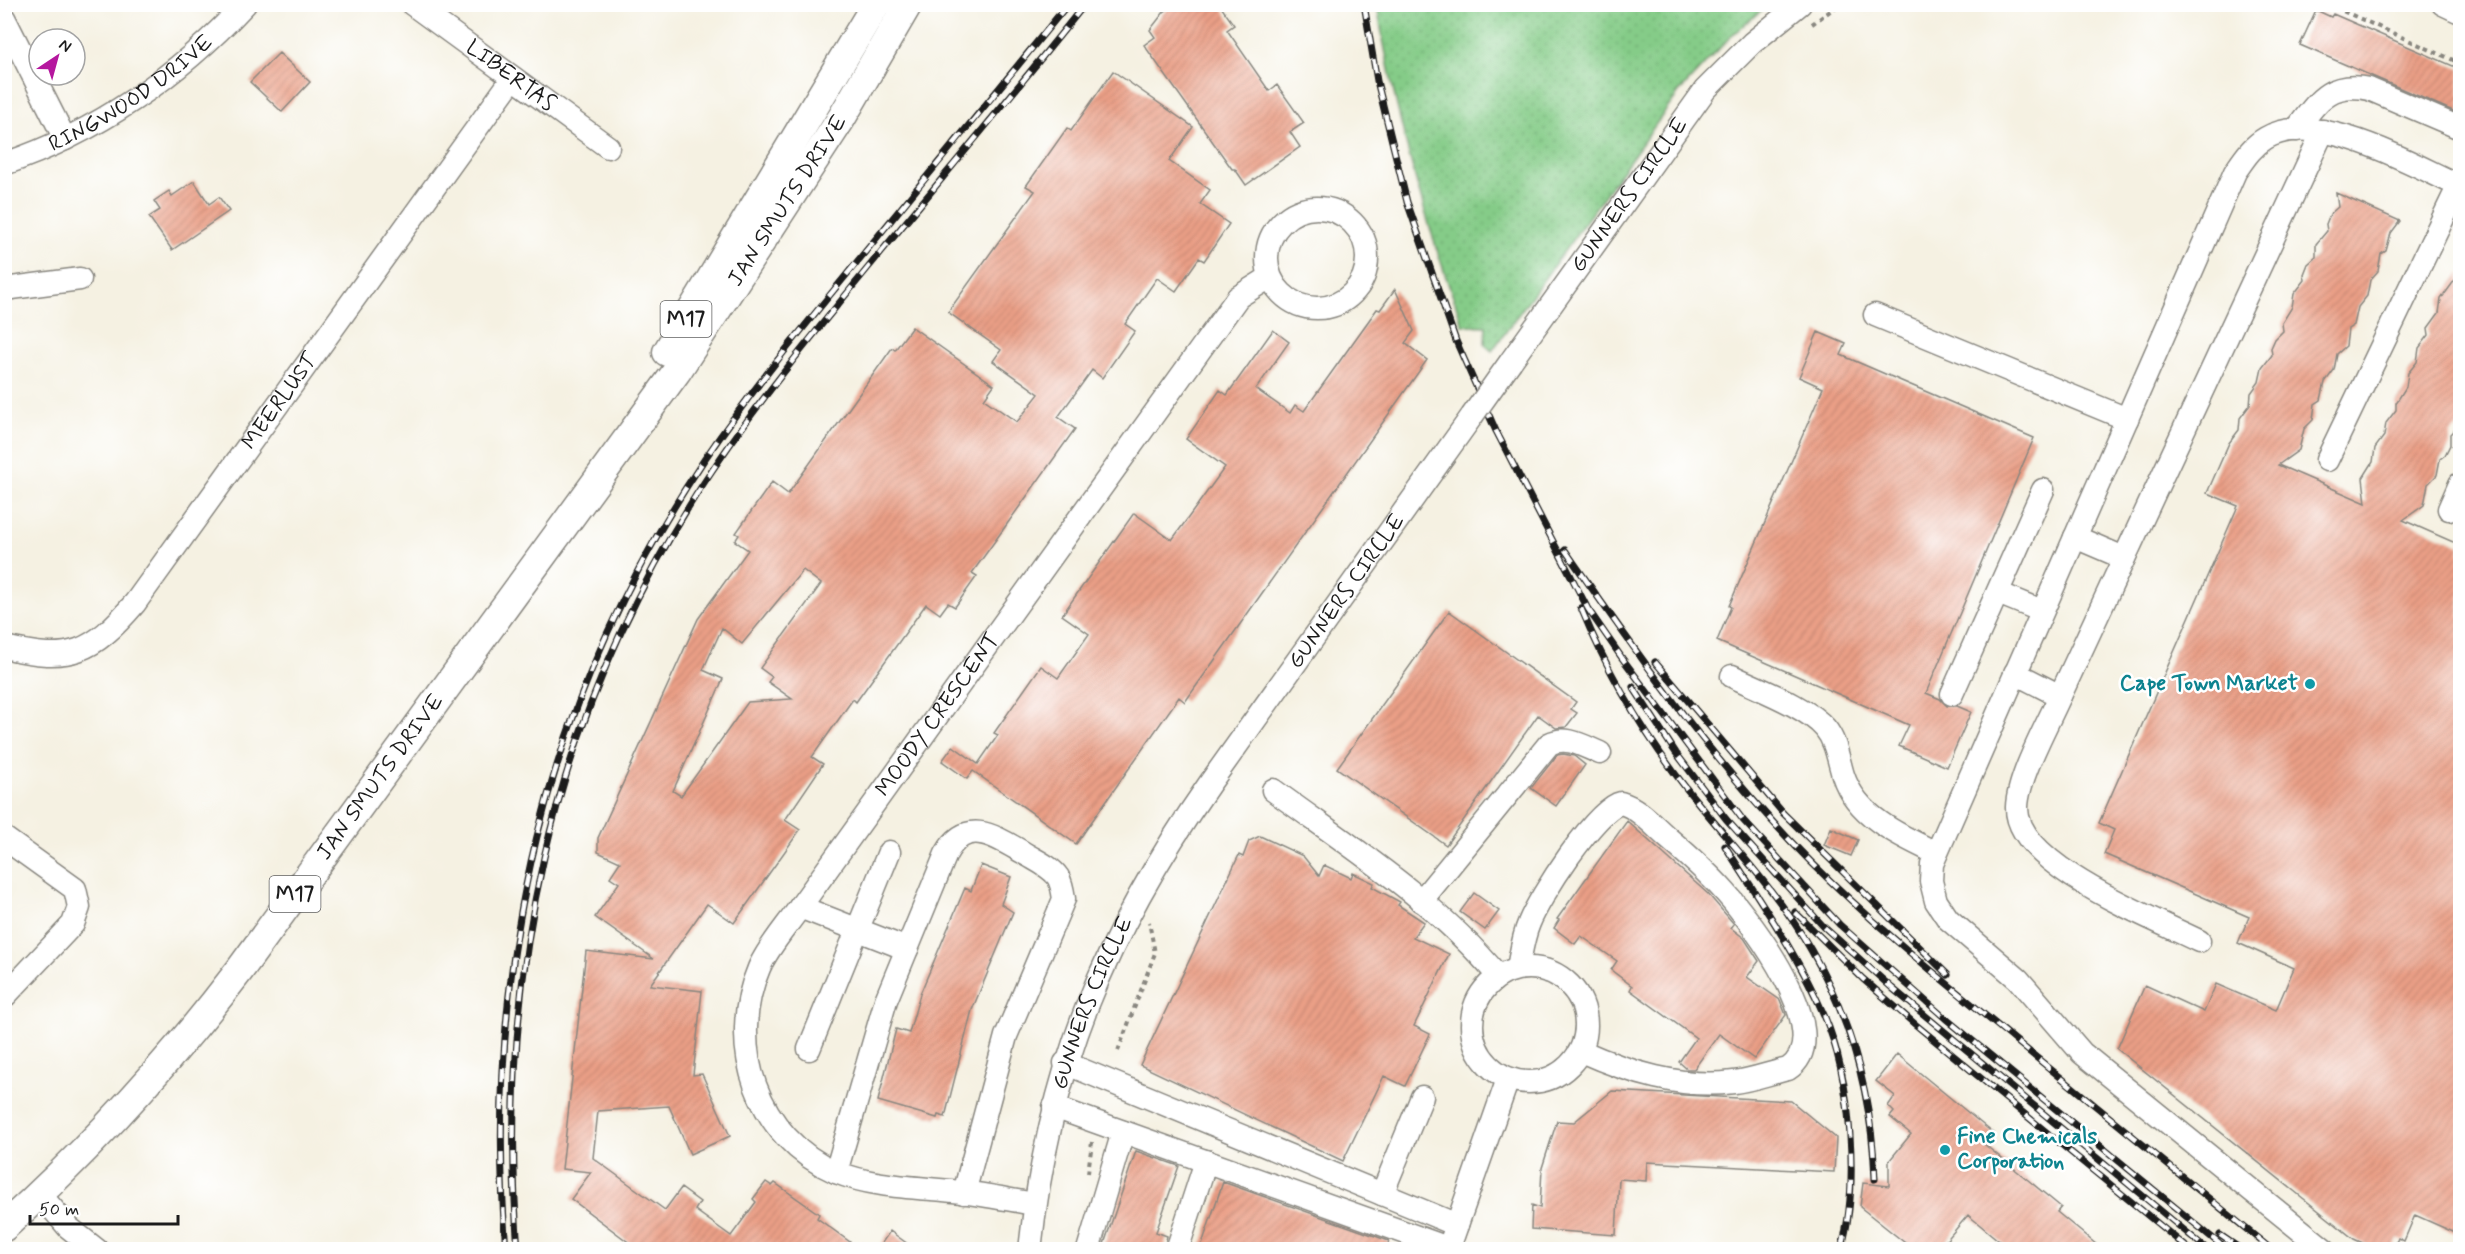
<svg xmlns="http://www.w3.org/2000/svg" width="2465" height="1254" font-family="Mynerve,sans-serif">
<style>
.grass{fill:url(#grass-dots);stroke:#507452;stroke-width:1.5}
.building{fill:url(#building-hatch);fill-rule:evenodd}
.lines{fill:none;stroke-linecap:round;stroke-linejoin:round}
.minor-casing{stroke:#88867f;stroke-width:25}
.major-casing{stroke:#88867f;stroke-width:31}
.path{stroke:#88867f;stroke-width:4;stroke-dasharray:4.5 4.5;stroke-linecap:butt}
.minor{stroke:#fff;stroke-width:22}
.major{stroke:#fff;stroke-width:28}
.rail-casing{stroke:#1c1c1c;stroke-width:7}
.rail{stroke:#fff;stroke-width:4.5;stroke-dasharray:14;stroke-linecap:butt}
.minor-bridge-casing{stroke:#88867f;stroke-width:25;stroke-linecap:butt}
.minor-bridge{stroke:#fff;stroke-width:22}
.culture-dot{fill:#0f9aa8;stroke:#fff;stroke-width:2}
.labels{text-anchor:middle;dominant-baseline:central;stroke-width:5;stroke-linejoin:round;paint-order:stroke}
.shield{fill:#fff;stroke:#606060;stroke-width:1.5}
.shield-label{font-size:21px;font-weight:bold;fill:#1c1c1c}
.street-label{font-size:22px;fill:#1c1c1c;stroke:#fff}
.culture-label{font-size:22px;font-weight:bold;fill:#0d838f;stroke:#fff;text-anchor:end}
</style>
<defs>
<pattern id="grass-dots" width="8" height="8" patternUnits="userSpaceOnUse" patternTransform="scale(1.5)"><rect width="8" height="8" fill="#85cc88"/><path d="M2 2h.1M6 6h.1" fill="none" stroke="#72af75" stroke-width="1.8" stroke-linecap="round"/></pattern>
<pattern id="building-hatch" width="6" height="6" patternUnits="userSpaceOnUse" patternTransform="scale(1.5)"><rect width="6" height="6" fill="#ea9f86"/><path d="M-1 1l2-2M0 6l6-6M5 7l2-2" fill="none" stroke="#c88873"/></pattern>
</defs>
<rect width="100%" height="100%" fill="#fff"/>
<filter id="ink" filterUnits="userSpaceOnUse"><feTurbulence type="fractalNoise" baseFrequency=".0167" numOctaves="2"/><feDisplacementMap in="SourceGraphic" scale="12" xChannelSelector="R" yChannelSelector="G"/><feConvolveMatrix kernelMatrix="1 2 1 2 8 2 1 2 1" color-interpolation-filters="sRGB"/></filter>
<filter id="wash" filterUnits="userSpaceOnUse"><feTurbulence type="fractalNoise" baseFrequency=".008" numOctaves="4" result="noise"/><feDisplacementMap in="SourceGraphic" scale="24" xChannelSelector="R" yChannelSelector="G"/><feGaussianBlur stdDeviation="1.35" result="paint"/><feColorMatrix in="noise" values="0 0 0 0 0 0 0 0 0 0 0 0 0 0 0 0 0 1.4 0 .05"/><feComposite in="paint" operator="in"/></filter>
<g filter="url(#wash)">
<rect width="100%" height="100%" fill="#f5f1e2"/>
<path class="grass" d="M1377,5V4L1768,5L1732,35L1680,91L1492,351L1485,345L1486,326L1463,325C1424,220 1395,115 1377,5Z"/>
<g id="blocks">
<path class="building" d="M1175,4H1219L1234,25L1227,30L1269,91L1277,85L1304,123L1290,132L1300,147L1246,185L1235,169H1232L1144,45L1155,37L1150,30L1164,12Z
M2316,10L2331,17L2333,14L2460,69V114L2300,45Z
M279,53L310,82L282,112L250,82Z
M1113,71L1193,127L1169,161L1210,190L1200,204L1229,224L1204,261L1199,258L1176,291L1157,278L1125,324L1135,331L1102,378L1092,370L1058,417L1075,429L972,573L977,576L955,607L948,603L940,614L926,604L856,702L853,699L812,757L823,764L785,820L800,830L734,923L707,904L650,985L702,991L693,1075L702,1074L730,1136L690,1154L669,1106L598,1111L593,1158L665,1210L681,1188L700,1202L695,1210L731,1236L756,1202L753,1199L766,1182L772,1186L775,1183L819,1214L817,1218L861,1250H639L571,1199L591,1172L562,1169L586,951L654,959L595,917L619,883L610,877L620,862L598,852V838L698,619L748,550L735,541L739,535L736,533L772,482L788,494L892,348L895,350L912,327L994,385L984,399L1017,422L1039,394L993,361L1001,350L948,312L1035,191L1026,186L1067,128L1071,131ZM803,570L821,584L760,668L772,677L768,682L792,699L748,702L681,796L673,791L723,679L703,670L722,628L742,644Z
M194,181L209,204L219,197L229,211L172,250L149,217L160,210L154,201L169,191L172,196Z
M2336,193L2400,221L2391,233L2386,251L2381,254L2378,271L2370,280L2367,296L2358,307L2354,325L2348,329L2346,346L2337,354L2334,370L2325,382L2321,400L2315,404L2313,420L2304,429L2299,450L2278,465L2366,503L2363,478L2373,462L2375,448L2384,436L2386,423L2396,410V403L2406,387L2408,373L2417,362L2419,348L2429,335L2428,328L2439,313L2441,299L2460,273L2459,425L2450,434V445L2445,455L2440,459L2437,475L2428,484L2424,505L2403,520L2460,545V1235L2415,1215L2404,1241L2398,1238L2393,1250H2378L2354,1239L2117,1049L2145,985L2204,1012L2216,984L2276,1010L2294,968L2238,943L2249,917L2104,854L2114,830L2099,823L2238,506L2207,493L2229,443L2239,430L2240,418L2250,405L2251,393L2259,382L2262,368L2272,355L2271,348L2275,339L2283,331L2282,323L2292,307L2294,294L2305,280L2304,274L2308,264L2316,257V244L2327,231L2326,224L2330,214L2338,207Z
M1395,289L1414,331L1405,343L1427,360L1185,702L1179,697L1076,844L973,771L967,779L942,761L953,746L978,764L998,735L994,733L1041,666L1058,678L1089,634L1062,615L1134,513L1172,540L1225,467L1186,439L1220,390L1227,395L1273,330L1289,342L1256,389L1290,413L1295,405L1304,411L1377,309L1380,310Z
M1818,332L1846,344L1841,355L2034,438L1926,693L1940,699L1947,706H1957L1971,712L1947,767L1899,746L1909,725L1717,641L1731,607L1729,606L1823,388L1799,377Z
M1449,611L1576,702L1571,709L1577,713L1566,727L1556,728L1538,715L1446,845L1337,768Z
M1563,754L1574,756L1585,765L1556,806L1531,788L1557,755Z
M1627,821L1708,894L1734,924L1731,928L1744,938L1759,961L1747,977L1780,1000L1786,1015L1754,1059L1719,1034L1694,1069H1687L1679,1062L1696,1038L1630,990L1632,986L1611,970L1617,961L1581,936L1575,944L1554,928L1559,920L1557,919Z
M1831,828L1858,840L1851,856L1824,845Z
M1260,836L1303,856L1319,876L1324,865L1351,878L1353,873L1374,883L1372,887L1400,902L1398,905L1424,922L1413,937L1449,954L1414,1026L1430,1034L1405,1086L1384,1076L1343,1161L1140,1065L1239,855L1243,857L1249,841Z
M981,865L1011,877L1001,904L1013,912L972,1010L945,1117L938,1115L937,1118L878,1101L896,1029L909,1033L920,994L965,888L971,891Z
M1474,893L1499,911L1485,930L1460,912Z
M1897,1054L1993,1133L1984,1144L2061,1207L2057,1212L2103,1250H2010L1968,1215L1938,1250H1914L1860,1207L1863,1183L1889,1186V1161L1911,1134L1890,1117L1894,1112L1888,1106L1895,1096L1876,1081Z
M1612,1091L1791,1101L1836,1138L1834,1172L1647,1162L1646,1181L1619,1179L1616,1235L1531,1229L1532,1205L1540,1208L1542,1168L1557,1121L1574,1122Z
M1136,1151L1179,1166L1156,1232L1167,1236L1164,1250H1102Z
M1223,1182L1389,1241L1386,1250H1200Z
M890,1231L916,1250H877Z"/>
</g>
</g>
<g filter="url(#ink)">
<use href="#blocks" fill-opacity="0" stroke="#88867f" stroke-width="1.5"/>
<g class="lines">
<defs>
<g id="minor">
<path id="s1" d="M412,4L608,147"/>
<path d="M2443,4L2460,12"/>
<path d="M4,18L65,139"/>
<path d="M2296,130C2318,101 2329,81 2369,89L2460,128"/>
<path id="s2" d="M4,164C97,133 179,75 245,4"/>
<circle cx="1317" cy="258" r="50"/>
<path d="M4,289L80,279"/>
<path d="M1875,315L2127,419"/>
<path id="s3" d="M1511,361L1705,90L1752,43L1800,4"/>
<path d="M2327,460L2459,185"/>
<path d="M2449,509L2460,484"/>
<path d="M2075,537L2124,558"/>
<path d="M1998,593L2042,611"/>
<path id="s4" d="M4,647C71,663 92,653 135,603L513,78"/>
<path d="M2015,673L2060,696"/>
<path d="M1732,676C1758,689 1806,706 1825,728C1836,741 1838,759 1843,775C1856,816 1900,836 1936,853"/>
<path d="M1952,694L2043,490"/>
<path d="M1273,790C1351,847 1436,901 1498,976"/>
<path d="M4,838L75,889L79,907L73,924L4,997"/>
<path d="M1421,901L1549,744C1567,735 1583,746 1600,753"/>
<path d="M800,907L907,949"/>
<path d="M2199,941C2153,918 2015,865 2017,807C2018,777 2047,725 2060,696L2323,131"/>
<circle cx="1529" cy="1025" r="57"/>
<path d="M1518,968C1521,953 1523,937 1529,923C1539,898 1596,808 1621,803C1639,808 1654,826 1668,838C1688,855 1707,872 1725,892C1751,921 1839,1036 1788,1069C1770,1073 1752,1080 1734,1082C1681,1089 1628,1072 1581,1051"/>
<path d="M809,1049L889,852"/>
<path d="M1065,1063L1457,1225"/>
<path d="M1054,1107L1448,1248"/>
<path d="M836,1172L886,1000L946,854C967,816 996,837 1024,853C1035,860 1050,866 1058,877C1062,884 1063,892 1064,899L1006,1036L964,1193"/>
<path d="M40,1194L68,1227L97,1250"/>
<path d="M1382,1194L1422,1097"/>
<path id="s5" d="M1035,1204C1010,1200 986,1195 962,1192C920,1187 875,1188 836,1172C757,1138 726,1045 759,968C768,947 787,926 800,907L1238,297L1270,277"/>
<path d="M1452,1239L1508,1079"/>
<path id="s6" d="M1030,1250C1049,1067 1106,932 1210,783L1472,416"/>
<path d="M1088,1250L1123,1132"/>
<path d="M1177,1250L1206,1161"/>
<path d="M2325,1250L2082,1053L2018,979L1948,919L1936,901L1931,881L1932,864L2235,172C2244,159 2252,146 2266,138C2316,108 2413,165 2460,186"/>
</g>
<g id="major">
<path d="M667,352L876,4"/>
<path id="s7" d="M4,1227C91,1148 168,1064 239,971L677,371L841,119L908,4"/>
</g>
</defs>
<use href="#minor" class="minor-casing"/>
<use href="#major" class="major-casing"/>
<path class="path" d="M2327,4L2460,63
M1812,24L1840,4
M1118,1051L1155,953L1149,922
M1088,1173L1092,1142"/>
<use href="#minor" class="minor"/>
<use href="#major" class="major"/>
<defs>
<path id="rail" d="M1364,4L1377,81L1407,202L1456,341L1496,431L1588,609L1622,658L1743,820L1840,925L1945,1018L2227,1250
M1565,550C1640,658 1718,769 1811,862C1875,926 1945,982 2015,1040C2100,1110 2186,1179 2272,1250
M1581,608C1607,671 1643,733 1686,788C1728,841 1777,890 1811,950C1852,1021 1872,1097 1875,1179
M1655,662L1783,813L1948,975
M1633,687L1676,753L1726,819L1824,927L1892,988L2208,1250
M1725,846C1760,901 1798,955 1824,1015C1851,1078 1860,1185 1841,1250
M1795,912L1863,979L1916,1025L2190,1250
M2220,1235L2242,1250
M506,1250C483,966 545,697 704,460C752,389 807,323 861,257C930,173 999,89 1068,4
M518,1250C497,978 549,727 696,495C751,409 817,330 881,252C949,170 1018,88 1085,4"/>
</defs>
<use href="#rail" class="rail-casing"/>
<use href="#rail" class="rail"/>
<defs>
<path id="minor-bridge" d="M1472,416L1511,361"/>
</defs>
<use href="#minor-bridge" class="minor-bridge-casing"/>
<use href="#minor-bridge" class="minor-bridge"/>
</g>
</g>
<g class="culture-dot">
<circle cx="2310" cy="684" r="6"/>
<circle cx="1945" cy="1150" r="6"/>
</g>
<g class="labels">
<g class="shield">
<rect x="660.5" y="301" width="51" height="36" rx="4.5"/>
<rect x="269.5" y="876" width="51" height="36" rx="4.5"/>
</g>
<g class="shield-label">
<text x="686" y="319">M17</text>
<text x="295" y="894">M17</text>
</g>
<g class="street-label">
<text stroke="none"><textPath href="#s1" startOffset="122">LIBERTAS</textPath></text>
<text stroke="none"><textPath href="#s2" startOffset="146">RINGWOOD DRIVE</textPath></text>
<text stroke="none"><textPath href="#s3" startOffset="204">GUNNERS CIRCLE</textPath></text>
<text stroke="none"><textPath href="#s7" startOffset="1294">JAN SMUTS DRIVE</textPath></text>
<text stroke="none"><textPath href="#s4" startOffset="398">MEERLUST</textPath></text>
<text stroke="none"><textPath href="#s6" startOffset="742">GUNNERS CIRCLE</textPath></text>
<text stroke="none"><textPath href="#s5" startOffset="754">MOODY CRESCENT</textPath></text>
<text stroke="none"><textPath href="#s7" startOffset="588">JAN SMUTS DRIVE</textPath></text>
<text stroke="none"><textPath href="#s6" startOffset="256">GUNNERS CIRCLE</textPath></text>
</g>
<g class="culture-label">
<text x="2298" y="684">Cape Town Market</text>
<text x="1957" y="1137" text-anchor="start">Fine Chemicals<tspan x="1957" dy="25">Corporation</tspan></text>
</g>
</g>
<rect width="2465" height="1254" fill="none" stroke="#fff" stroke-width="24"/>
<g transform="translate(57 57) rotate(36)"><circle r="28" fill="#ffffff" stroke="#a4a4a4" stroke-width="1.5"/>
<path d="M0-4.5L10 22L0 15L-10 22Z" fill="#b5179e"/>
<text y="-9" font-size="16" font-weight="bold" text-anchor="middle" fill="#1c1c1c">N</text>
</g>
<path d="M30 1215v9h148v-9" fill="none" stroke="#1c1c1c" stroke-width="3"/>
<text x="39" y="1215" font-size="18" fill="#1c1c1c" stroke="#ffffff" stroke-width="4.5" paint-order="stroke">50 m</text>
</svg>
